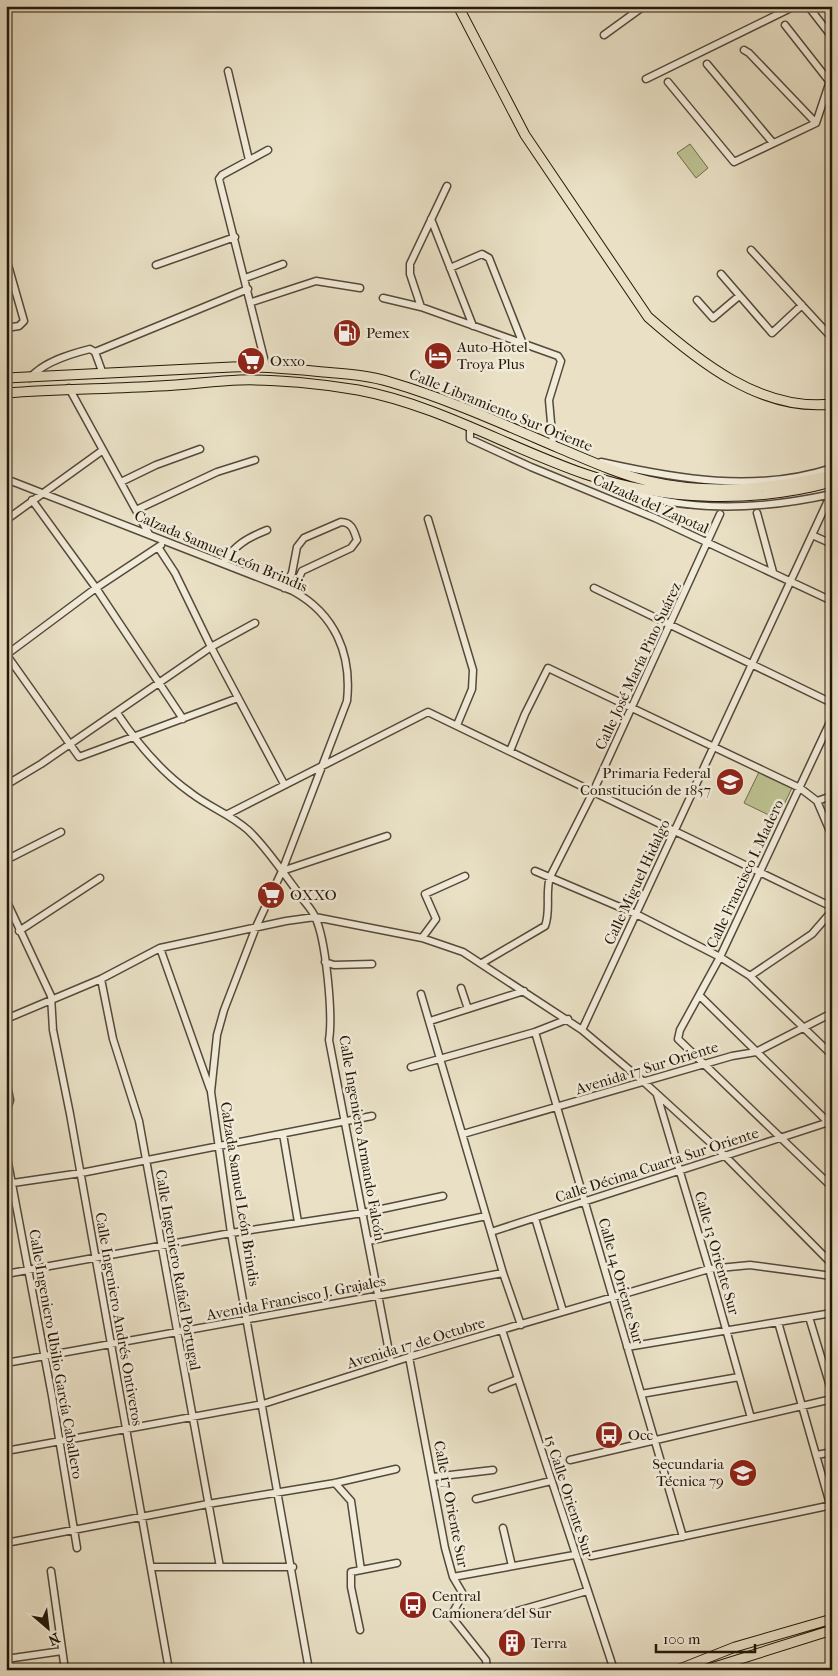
<svg xmlns="http://www.w3.org/2000/svg" width="838" height="1676" font-family="'IM FELL French Canon',serif">
<style>
.green{fill:#bcc191;stroke:#706c4e}
.lines{fill:none;stroke-linecap:round;stroke-linejoin:round}
.minor-casing{stroke:#564939;stroke-width:9}
.major-casing{stroke:#25170a;stroke-width:11}
.minor{stroke:#f1ebd9;stroke-width:6}
.major{stroke:#e9e0c5;stroke-width:9}
.labels{text-anchor:middle;dominant-baseline:central;stroke-width:5;stroke-linejoin:round;paint-order:stroke}
.poi-label{font-size:15px;fill:#25170a;stroke:#f1ebd9;text-anchor:start}
.street-label{font-size:15px;fill:#25170a;stroke:#f1ebd9}
</style>
<rect width="100%" height="100%" fill="#e9e0c5"/>
<filter id="stains"><feTurbulence type="fractalNoise" baseFrequency=".004" numOctaves="4"/><feColorMatrix values="0 0 0 0 .2 0 0 0 0 .09 0 0 0 0 .02 0 0 0 .5 -.17"/></filter>
<radialGradient id="worn" r=".72"><stop offset=".6" stop-color="#630" stop-opacity="0"/><stop offset="1" stop-color="#630" stop-opacity=".3"/></radialGradient>
<path class="green" d="M690,144L708,168L696,178L677,153Z
M759,772L792,788L777,819L744,803Z"/>
<g class="lines">
<defs>
<path id="minor" d="M808,6L832,37
M785,25L829,81
M604,35L644,6
M744,50L749,53L816,123
M707,64L773,143
M228,71L249,160
M646,79L795,6
M668,82L734,162L816,123L832,75
M431,219L473,326
M751,250L832,338
M6,258L24,321L19,326L6,328
M156,265L235,237
M450,268L482,254L489,258L523,344
M721,274L772,333L802,305
M245,278L283,264
M383,298L421,307L558,356L561,361L549,400L553,445
M697,300L713,318L739,296
M252,302L316,281L360,288
M421,307L410,274V264L447,186
M95,352L248,289
M266,366L219,179L222,175L268,150
M30,378C43,362 70,354 90,349L95,352L103,374
M69,388L149,534
M470,426V439L531,467L655,518L832,601
M601,462C677,479 756,493 832,468
M6,479L293,591C335,614 352,654 347,701L282,871L256,927L224,1010L217,1035L211,1092L231,1233L309,1670
M121,482L156,465L200,449
M612,485C681,514 760,510 832,494
M32,500L96,588L183,719
M136,510L217,472L255,460
M757,513L773,572
M428,519L473,670L472,689L457,725
M6,520L103,450
M812,535L832,544
M158,547L175,573L211,647L284,784
M223,563C235,545 247,538 267,530
M284,588L292,573L297,547L304,538L341,522C352,522 354,531 357,540L351,548L302,571L293,591
M594,588L832,703
M6,654L79,757L238,698
M6,655L96,588L161,545
M117,713C137,743 161,772 191,793C209,807 230,814 248,830C268,849 283,873 300,895C304,902 312,909 315,917C326,939 333,1015 329,1040L391,1362
M832,718L720,957L680,1030L678,1039L832,1187
M510,751L525,714L548,668L800,788L817,801L832,836
M6,785L41,764L211,647L255,623
M817,801L832,796
M228,814L428,712L832,907
M6,860L61,832
M282,871L387,836
M535,871L636,914L720,957L750,976L832,1055
M6,900L51,996L53,1030L70,1114L169,1670
M19,931L100,878
M422,938L436,919L425,894L465,876
M160,948L210,1089
M325,962L334,965L372,964
M482,963L545,926C551,911 545,893 550,877L593,792L720,514
M750,976L812,934L832,911
M101,979L113,1039L139,1121L220,1567
M461,988L468,1009
M421,994L503,1273L521,1325
M700,996L831,1125
M6,1019L101,979L160,948L286,921L315,917L422,938L463,952L582,1030L645,1083L725,1156L832,1264
M430,1021L524,991
M582,1030L831,494
M535,1032L683,1537
M411,1067L535,1032L568,1019
M6,1079L10,1100L6,1113
M657,1095L709,1269L751,1418
M283,1134L298,1222
M463,1134L732,1056L756,1052L832,1013
M6,1152L52,1396L77,1548
M6,1184L81,1173L372,1116
M535,1218L563,1311
M491,1232L832,1121
M368,1241L486,1216
M6,1274L231,1233L363,1213L443,1196
M809,1317L832,1393
M778,1322L832,1511
M502,1330L614,1670
M627,1347L832,1313
M409,1357L445,1548L453,1577L463,1594L451,1616L486,1660L487,1670
M6,1363L503,1273
M492,1389L518,1379
M641,1394L739,1377
M6,1451L263,1404L409,1357L709,1269L750,1265L832,1276
M817,1455L832,1452
M570,1460L832,1399
M433,1477L493,1470
M335,1483L351,1501L361,1570
M476,1499L551,1481
M503,1528L512,1566
M6,1543L208,1504L335,1483L396,1469
M591,1556L832,1505
M151,1567H293
M51,1571L65,1670
M453,1577L574,1555
M507,1614L587,1591
M360,1630L351,1587V1572L397,1563
M6,1659L62,1651
M6,1660L8,1670"/>
<path id="major" d="M458,6L525,135L648,317C698,361 761,412 832,404
M6,378L232,367C263,366 293,369 323,372C346,374 368,375 390,382C448,399 503,424 559,448C588,460 618,474 648,481C707,495 773,489 832,475
M6,393C57,389 108,389 159,386C186,385 213,381 240,380C275,379 323,384 358,390C438,405 509,448 585,474C664,501 751,504 832,482
M677,1670L735,1647L832,1619
M705,1670L832,1630"/>
</defs>
<use href="#minor" class="minor-casing"/>
<use href="#major" class="major-casing"/>
<use href="#minor" class="minor"/>
<use href="#major" class="major"/>
</g>
<defs>
<symbol id="fuel-disc" viewBox="-11 -11 22 22"><circle r="9.5" fill="#8f2418" stroke="#f1ebd9"/><path d="M-5.5-6h7V0h2V4h1.3V-2.5L3-4.5l.8-.8L6-3V5H2.5V1h-1V6h-7ZM-4.2-4.7v3.2H.2V-4.7Z" fill="#fff"/></symbol>
<symbol id="hotel-disc" viewBox="-11 -11 22 22"><circle r="9.5" fill="#8f2418" stroke="#f1ebd9"/><path d="M-6-4.5h1.5V1H6V5H4.5V3h-9V5H-6ZM-4 0a1.8 1.8 0 1 1 3.6 0ZM.5 0V-2.5h3Q6-2.5 6 0Z" fill="#fff"/></symbol>
<symbol id="supermarket-disc" viewBox="-11 -11 22 22"><circle r="9.5" fill="#8f2418" stroke="#f1ebd9"/><path d="M-6-5.5h2.5l.6 2H6L4.5 2H-2.5L-4.4-4H-6ZM-1.5 3.2a1.3 1.3 0 1 0 .1 0ZM3 3.2a1.3 1.3 0 1 0 .1 0Z" fill="#fff"/></symbol>
<symbol id="school-disc" viewBox="-11 -11 22 22"><circle r="9.5" fill="#8f2418" stroke="#f1ebd9"/><path d="M0-5L7-2L0 1L-7-2ZM-4 1L0 2.5L4 1V4Q0 6-4 4Z" fill="#fff"/></symbol>
<symbol id="bus-disc" viewBox="-11 -11 22 22"><circle r="9.5" fill="#8f2418" stroke="#f1ebd9"/><path d="M-5-6H5V4H4V6H2V4H-2V6H-4V4H-5ZM-3.5-4V0h7V-4ZM-3.5 1.2v1.5H-2V1.2ZM2 1.2v1.5H3.5V1.2Z" fill="#fff"/></symbol>
<symbol id="building-disc" viewBox="-11 -11 22 22"><circle r="9.5" fill="#8f2418" stroke="#f1ebd9"/><path d="M-4-6H4V6H1V3H-1V6H-4ZM-2.5-4.3h1.7v1.8h-1.7ZM.8-4.3h1.7v1.8H.8ZM-2.5-1h1.7V.8h-1.7ZM.8-1h1.7V.8H.8Z" fill="#fff"/></symbol>
</defs>
<g fill-rule="evenodd">
<use href="#fuel-disc" x="331" y="317" width="32" height="32"/>
<use href="#hotel-disc" x="422" y="340" width="32" height="32"/>
<use href="#supermarket-disc" x="235" y="345" width="32" height="32"/>
<use href="#school-disc" x="714" y="766" width="32" height="32"/>
<use href="#supermarket-disc" x="255" y="879" width="32" height="32"/>
<use href="#bus-disc" x="593" y="1419" width="32" height="32"/>
<use href="#school-disc" x="727" y="1457" width="32" height="32"/>
<use href="#bus-disc" x="397" y="1589" width="32" height="32"/>
<use href="#building-disc" x="496" y="1627" width="32" height="32"/>
</g>
<g class="labels">
<g class="poi-label">
<text x="366" y="333">Pemex</text>
<text x="457" y="347">Auto-Hotel<tspan x="457" dy="17">Troya Plus</tspan></text>
<text x="270" y="361">Oxxo</text>
<text x="711" y="773" text-anchor="end">Primaria Federal<tspan x="711" dy="17">Constitución de 1857</tspan></text>
<text x="290" y="895">OXXO</text>
<text x="628" y="1435">Occ</text>
<text x="724" y="1464" text-anchor="end">Secundaria<tspan x="724" dy="17">Técnica 79</tspan></text>
<text x="432" y="1596">Central<tspan x="432" dy="17">Camionera del Sur</tspan></text>
<text x="531" y="1643">Terra</text>
</g>
<g class="street-label">
<text transform="translate(501 410) rotate(22)">Calle Libramiento Sur Oriente</text>
<text transform="translate(651 504) rotate(24)">Calzada del Zapotal</text>
<text transform="translate(221 551) rotate(23)">Calzada Samuel León Brindis</text>
<text transform="translate(638 666) rotate(-65)">Calle José María Pino Suárez</text>
<text transform="translate(745 874) rotate(-65)">Calle Francisco I. Madero</text>
<text transform="translate(637 882) rotate(-65)">Calle Miguel Hidalgo</text>
<text transform="translate(647 1068) rotate(-17)">Avenida 17 Sur Oriente</text>
<text transform="translate(362 1138) rotate(80)">Calle Ingeniero Armando Falcón</text>
<text transform="translate(657 1165) rotate(-18)">Calle Décima Cuarta Sur Oriente</text>
<text transform="translate(240 1194) rotate(81)">Calzada Samuel León Brindis</text>
<text transform="translate(717 1253) rotate(74)">Calle 13 Oriente Sur</text>
<text transform="translate(178 1270) rotate(80)">Calle Ingeniero Rafaél Portugal</text>
<text transform="translate(621 1281) rotate(74)">Calle 14 Oriente Sur</text>
<text transform="translate(296 1298) rotate(-11)">Avenida Francisco J. Grajales</text>
<text transform="translate(119 1319) rotate(80)">Calle Ingeniero Andrés Ontiveros</text>
<text transform="translate(416 1343) rotate(-17)">Avenida 17 de Octubre</text>
<text transform="translate(56 1354) rotate(80)">Calle Ingeniero Ubilio García Caballero</text>
<text transform="translate(569 1496) rotate(72)">15 Calle Oriente Sur</text>
<text transform="translate(451 1504) rotate(79)">Calle 17 Oriente Sur</text>
</g>
</g>
<rect width="838" height="1676" fill="none" stroke="#e9e0c5" stroke-width="25"/>
<rect x="8" y="8" width="823" height="1661" fill="none" stroke="#25170a" stroke-width="2.5"/>
<rect x="12" y="12" width="813" height="1651" fill="none" stroke="#25170a"/>
<g transform="translate(48 1628) rotate(152)" stroke="#f1ebd9" stroke-width="4" paint-order="stroke">
<path d="M0-4L9 19L0 12L-9 19Z" fill="#25170a"/>
<text y="-8" font-size="14" font-weight="bold" text-anchor="middle" fill="#25170a">N</text>
</g>
<path d="M656 1644v8h99v-8" fill="none" stroke="#25170a" stroke-width="2.5"/>
<text x="663" y="1644" font-size="15" fill="#25170a" stroke="#f1ebd9" stroke-width="4" paint-order="stroke">100 m</text>
<rect width="100%" height="100%" filter="url(#stains)"/>
<rect width="100%" height="100%" fill="url(#worn)"/>
</svg>
